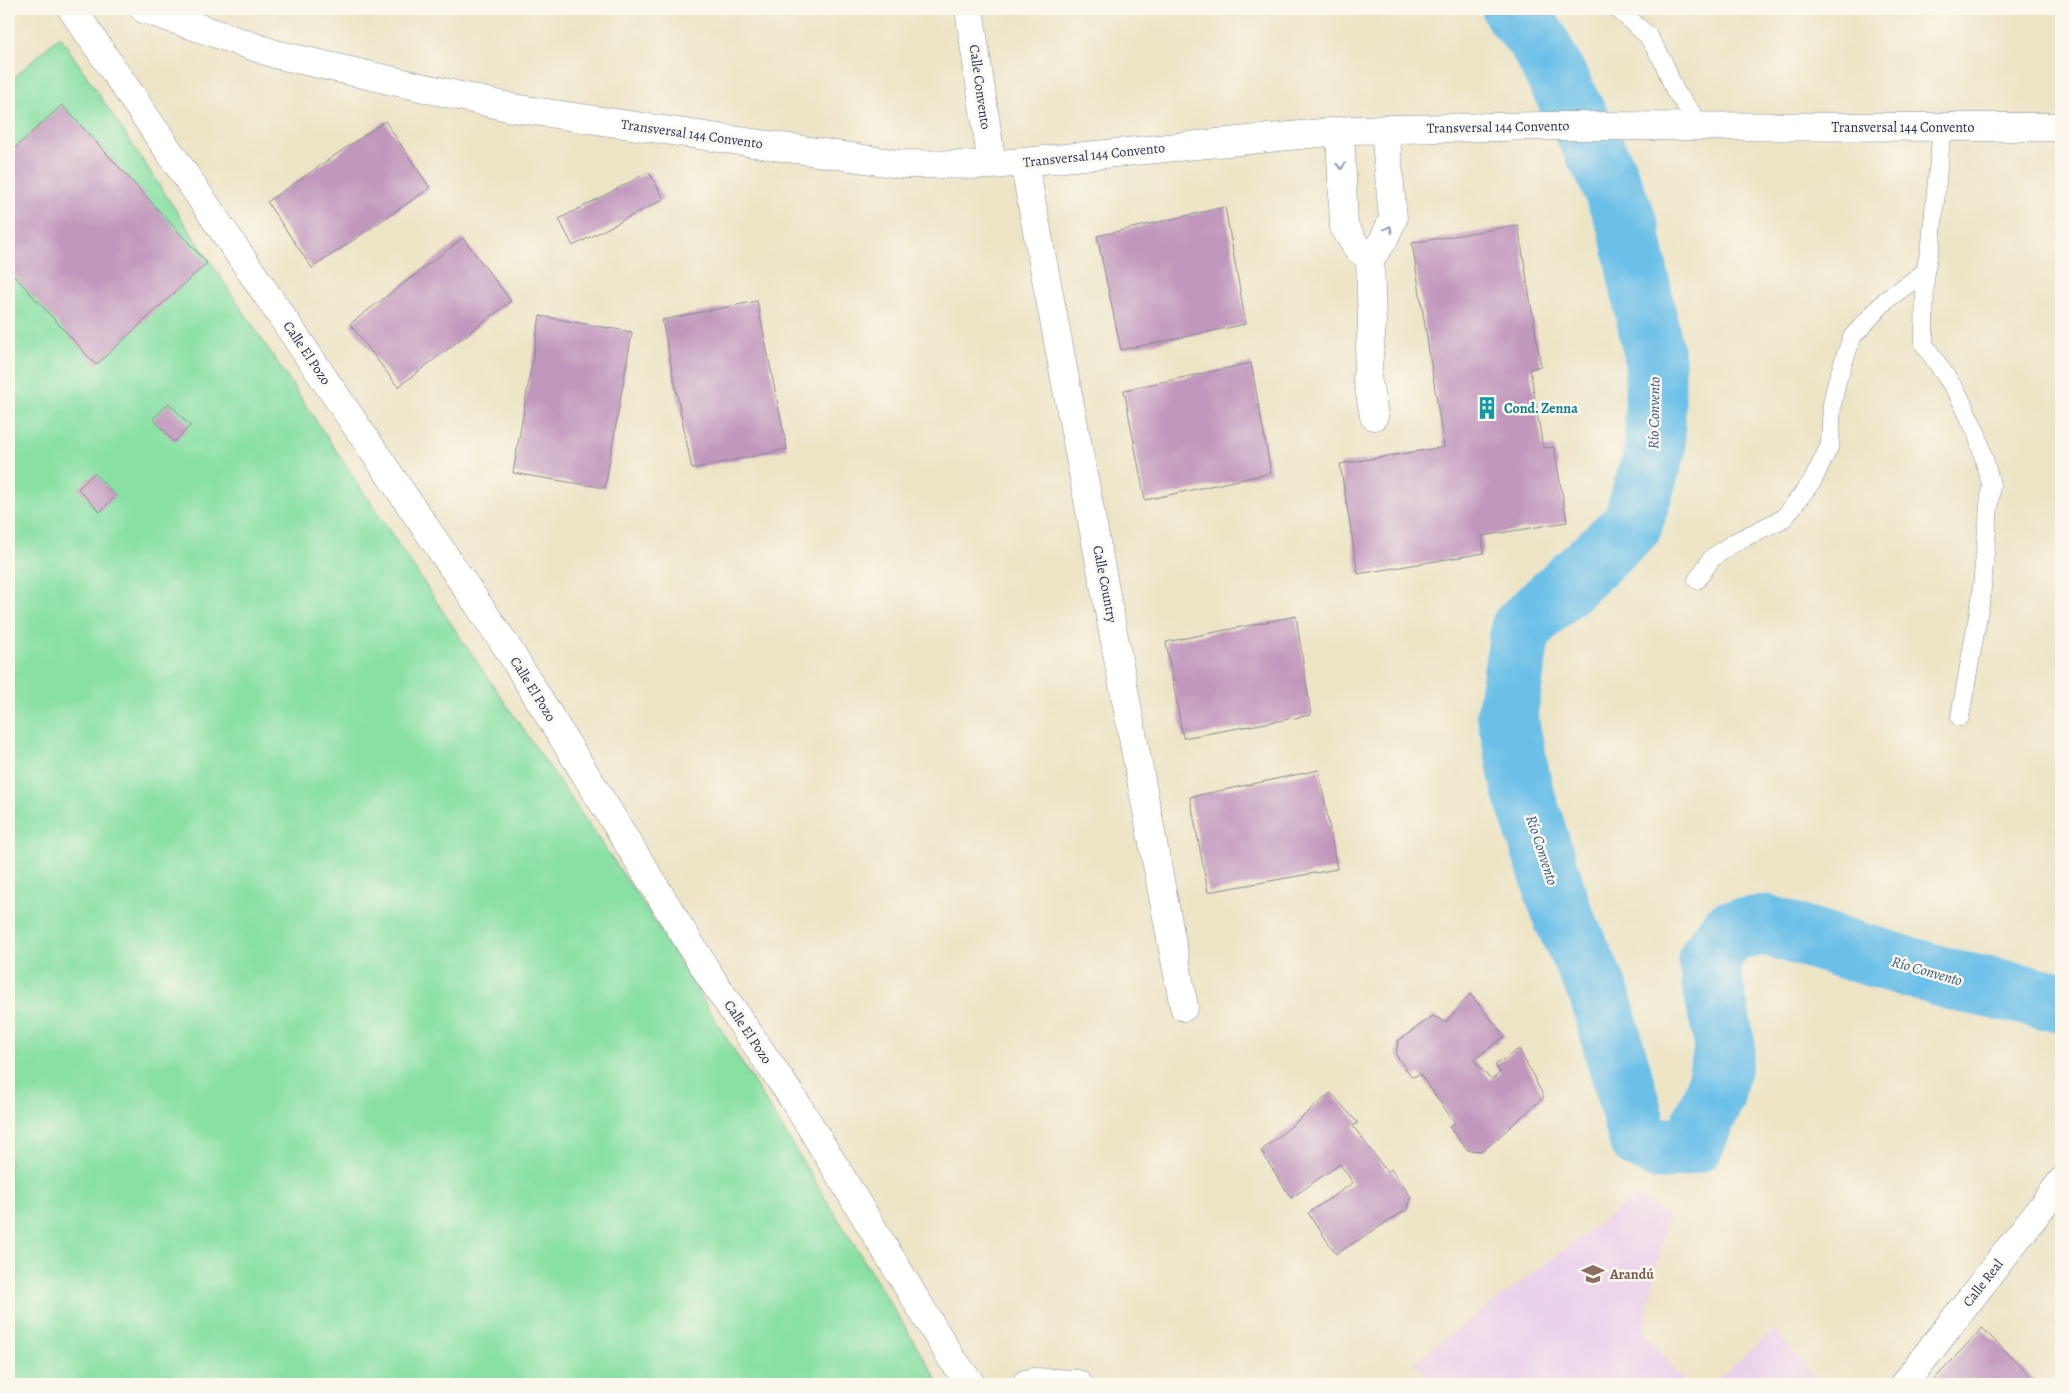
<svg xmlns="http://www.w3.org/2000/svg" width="2070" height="1393" font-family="Alegreya,serif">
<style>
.built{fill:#ebd1eb}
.green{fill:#88e0a4;stroke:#528881}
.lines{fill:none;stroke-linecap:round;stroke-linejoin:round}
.river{stroke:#6cc0e8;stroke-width:61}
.building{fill:#c198bd}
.service-casing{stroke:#848a92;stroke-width:19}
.minor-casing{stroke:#848a92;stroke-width:29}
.service{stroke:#fff;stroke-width:18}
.minor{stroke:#fff;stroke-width:28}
.oneway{stroke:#8d97ae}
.labels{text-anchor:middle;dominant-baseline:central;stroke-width:5;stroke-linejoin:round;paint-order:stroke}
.street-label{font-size:14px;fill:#1b2f5e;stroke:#fbf7ec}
.culture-label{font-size:14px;font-weight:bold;fill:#0d838f;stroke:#fbf7ec;text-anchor:start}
.education-label{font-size:14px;font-weight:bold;fill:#785e54;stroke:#fbf7ec;text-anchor:start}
.water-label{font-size:15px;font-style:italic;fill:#335a87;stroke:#fbf7ec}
</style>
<rect width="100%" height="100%" fill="#fbf7ec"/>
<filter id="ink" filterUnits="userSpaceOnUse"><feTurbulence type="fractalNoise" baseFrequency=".02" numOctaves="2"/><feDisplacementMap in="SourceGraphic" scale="10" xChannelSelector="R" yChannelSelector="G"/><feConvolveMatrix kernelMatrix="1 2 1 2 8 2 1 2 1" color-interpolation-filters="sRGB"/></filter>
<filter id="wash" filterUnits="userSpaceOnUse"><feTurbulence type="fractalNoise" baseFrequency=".0096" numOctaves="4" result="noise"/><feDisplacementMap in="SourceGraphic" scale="20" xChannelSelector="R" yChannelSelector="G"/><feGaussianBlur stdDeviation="1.12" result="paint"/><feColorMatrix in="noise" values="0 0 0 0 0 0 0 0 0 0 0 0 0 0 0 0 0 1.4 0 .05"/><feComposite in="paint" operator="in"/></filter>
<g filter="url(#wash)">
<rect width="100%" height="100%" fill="#ede4c6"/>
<path class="built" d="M1637,1195L1667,1217L1643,1331L1686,1384H1432L1414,1362Z
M1774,1330L1819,1384H1712Z"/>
<path class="green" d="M60,36L462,640L648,911L940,1384H9V82Z"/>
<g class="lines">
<path class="river" d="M1512,9L1538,41L1605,170L1628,225L1655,360V451L1632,525L1521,628L1507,714L1522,788L1563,916L1599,993L1639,1139L1661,1150L1694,1143L1714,1096L1725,1046L1708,960L1729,931L1765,925L1956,981L2061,1002"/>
</g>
<g id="blocks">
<path class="building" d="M62,105L207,263L96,365L9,270V153Z
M385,121L430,188L312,268L267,202Z
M649,172L664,199L573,246L559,219Z
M1225,207L1246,324L1121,350L1097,236Z
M1518,225L1541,366L1530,369L1543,448L1554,447L1567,522L1482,536L1484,553L1358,574L1340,464L1444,447L1412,243Z
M463,238L511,301L398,387L350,324Z
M757,301L787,449L692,469L662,320Z
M540,316L632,332L605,488L513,473Z
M1251,363L1271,473L1145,500L1124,390Z
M169,403L190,426L174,442L153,419Z
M94,473L116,496L100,512L78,489Z
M1296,616L1311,715L1183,738L1166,642Z
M1319,770L1337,869L1208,892L1190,797Z
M1470,994L1505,1036L1474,1060L1491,1080L1500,1073L1495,1065L1519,1049L1544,1097L1483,1151L1468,1150L1449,1127L1455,1123L1420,1074L1412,1077L1396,1055L1398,1041L1433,1016L1446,1022Z
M1331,1093L1358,1123L1353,1126L1387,1172L1391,1169L1411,1197L1408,1209L1336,1254L1308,1213L1353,1183L1340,1164L1291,1198L1261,1151Z
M1982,1328L2039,1384H1930Z"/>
</g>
</g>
<g filter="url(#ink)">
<use href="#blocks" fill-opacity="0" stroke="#848a92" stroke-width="1"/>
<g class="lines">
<defs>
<path id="service" d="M1618,9L1648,36L1663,61L1675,91L1701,125
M1942,128L1931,243L1925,272L1924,344L1958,394L1977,434L1991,484L1981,599L1960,717
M1697,580L1712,558L1735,542L1784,518L1813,480L1830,445L1832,404L1837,381L1852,337L1886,300L1925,272"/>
<path id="minor" d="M72,9L505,644L713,981L796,1103L952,1359L971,1384
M144,9L275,54L513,108L899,164L992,165L1351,130L1543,126L2061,127
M969,9L992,165
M1340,131L1344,227L1358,249L1370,258L1383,241L1393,219L1385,129
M1024,162L1184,1007
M1370,258L1372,325L1367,377L1374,416
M1026,1384L1033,1382L1078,1384
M1904,1384L2061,1182"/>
</defs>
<use href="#service" class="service-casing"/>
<use href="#minor" class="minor-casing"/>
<use href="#service" class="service"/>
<use href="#minor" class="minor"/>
</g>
<defs><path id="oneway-chevron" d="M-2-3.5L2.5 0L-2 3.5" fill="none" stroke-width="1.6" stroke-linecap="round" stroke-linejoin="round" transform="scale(1.25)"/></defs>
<g class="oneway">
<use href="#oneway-chevron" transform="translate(1341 166) rotate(87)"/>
<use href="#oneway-chevron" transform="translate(1389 229) rotate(-65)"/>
</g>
</g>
<defs>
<symbol id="building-bare" viewBox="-9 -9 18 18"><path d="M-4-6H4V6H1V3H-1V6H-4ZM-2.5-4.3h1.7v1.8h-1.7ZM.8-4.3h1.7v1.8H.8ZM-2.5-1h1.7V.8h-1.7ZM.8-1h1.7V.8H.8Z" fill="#0f9aa8" stroke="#fbf7ec" stroke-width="2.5" paint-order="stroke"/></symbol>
<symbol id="school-bare" viewBox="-9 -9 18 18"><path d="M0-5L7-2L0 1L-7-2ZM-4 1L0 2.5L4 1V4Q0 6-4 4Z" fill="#8d6e63" stroke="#fbf7ec" stroke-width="2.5" paint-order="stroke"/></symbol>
</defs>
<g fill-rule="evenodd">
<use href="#building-bare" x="1471" y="392" width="32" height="32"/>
<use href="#school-bare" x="1577" y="1258" width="32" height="32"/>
</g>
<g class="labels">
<g class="street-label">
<text transform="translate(980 87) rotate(82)">Calle Convento</text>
<text transform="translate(1498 127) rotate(-1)">Transversal 144 Convento</text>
<text x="1903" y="127">Transversal 144 Convento</text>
<text transform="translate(692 134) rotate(8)">Transversal 144 Convento</text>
<text transform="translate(1094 155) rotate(-6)">Transversal 144 Convento</text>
<text transform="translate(307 353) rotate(56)">Calle El Pozo</text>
<text transform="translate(1105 584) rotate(79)">Calle Country</text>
<text transform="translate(533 689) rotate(58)">Calle El Pozo</text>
<text transform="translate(748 1032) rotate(56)">Calle El Pozo</text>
<text transform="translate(1983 1283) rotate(-52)">Calle Real</text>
</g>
<g class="culture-label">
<text x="1504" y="408">Cond. Zenna</text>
</g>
<g class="education-label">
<text x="1610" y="1274">Arandú</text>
</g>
<g class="water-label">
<text transform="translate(1654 413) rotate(-89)">Río Convento</text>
<text transform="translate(1542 850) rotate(72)">Río Convento</text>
<text transform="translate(1927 971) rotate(16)">Río Convento</text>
</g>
</g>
<rect width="2070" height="1393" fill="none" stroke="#fbf7ec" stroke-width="30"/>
</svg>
